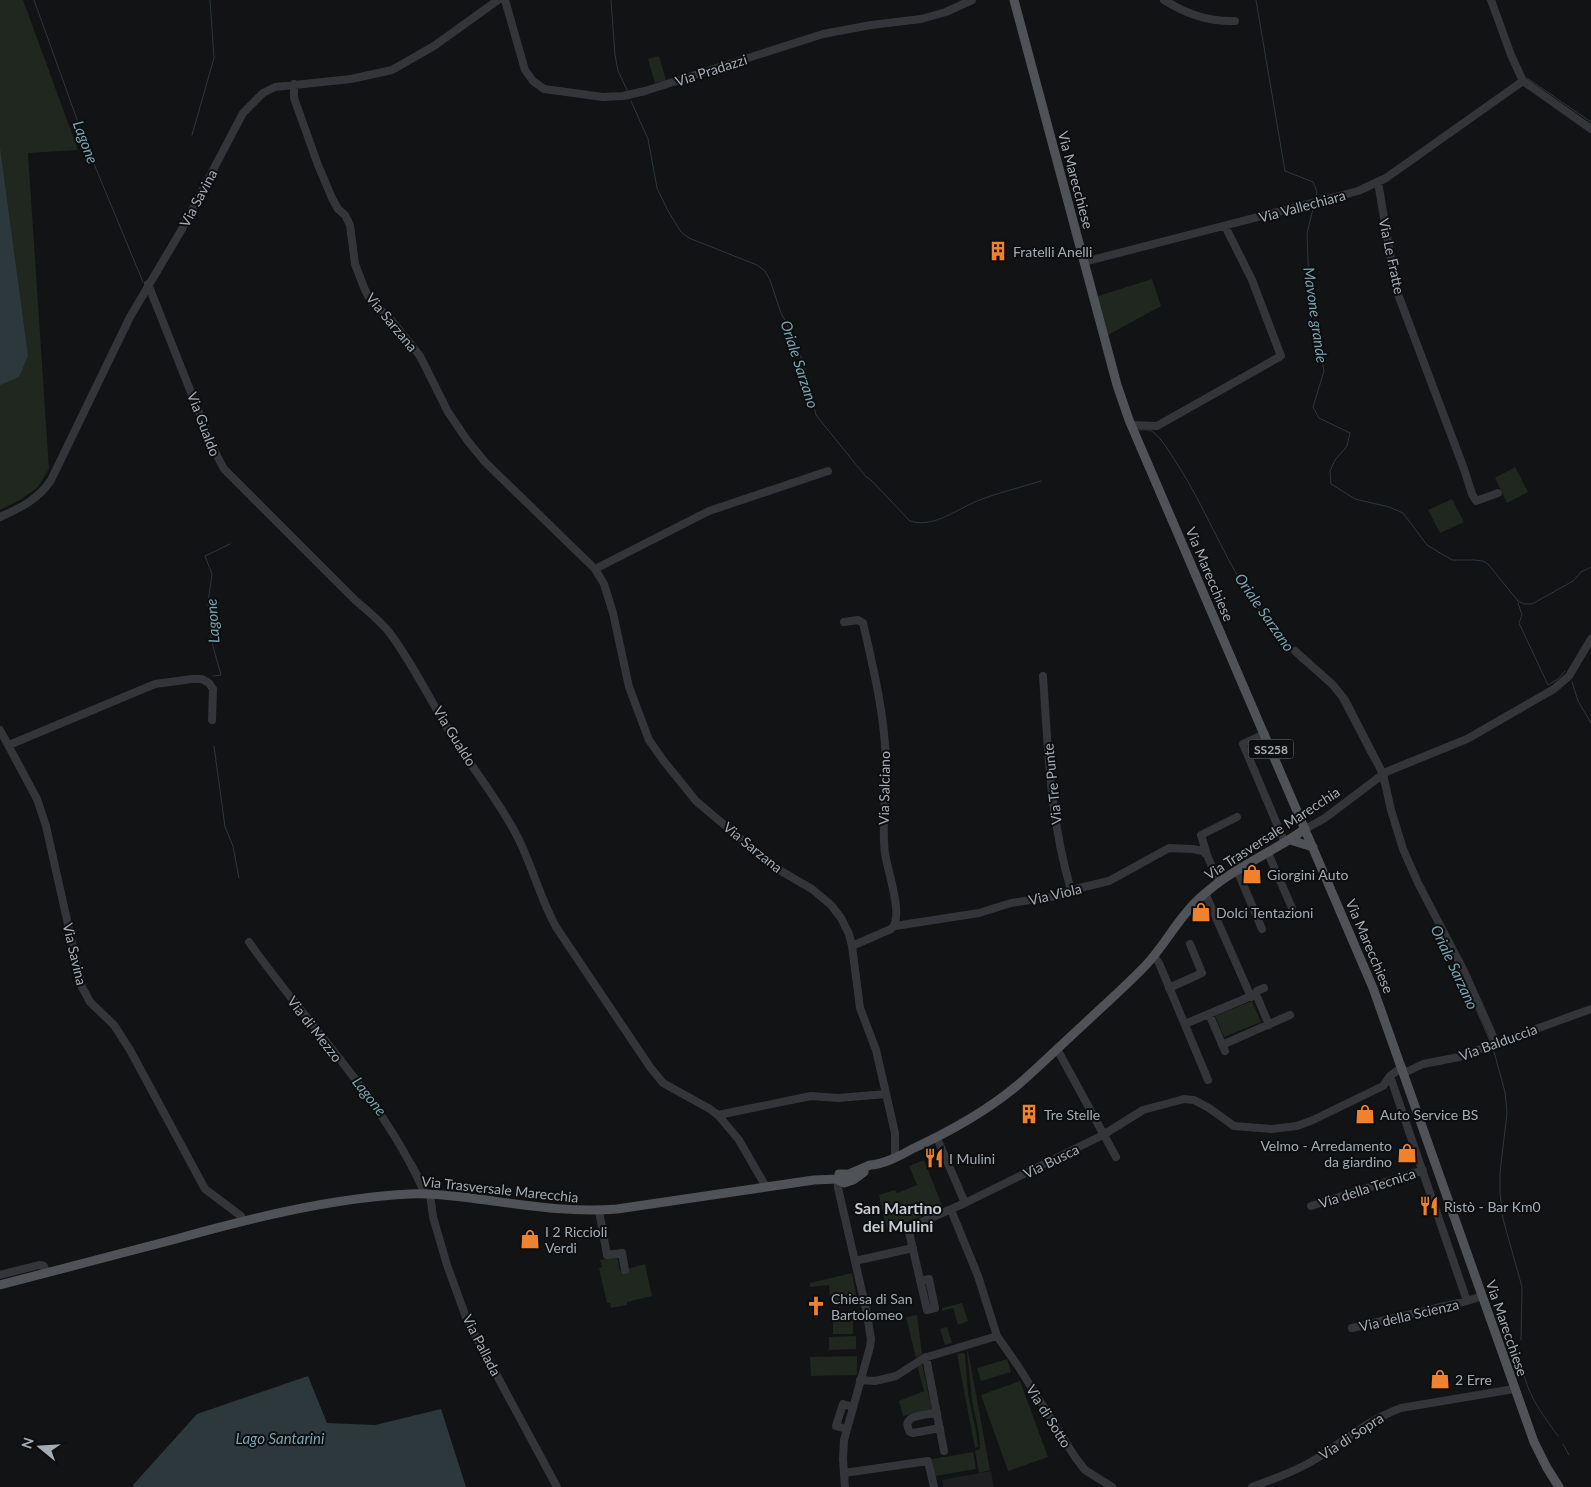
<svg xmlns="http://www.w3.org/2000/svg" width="1591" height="1487" font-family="Lato,sans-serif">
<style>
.built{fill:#1e1f21}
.green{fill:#1f271f}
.water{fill:#2c383c}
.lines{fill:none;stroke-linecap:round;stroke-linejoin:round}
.stream{stroke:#2c383c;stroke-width:1}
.minor{stroke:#333539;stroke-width:8}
.major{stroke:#4f5358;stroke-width:9}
.labels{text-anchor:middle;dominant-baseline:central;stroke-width:4;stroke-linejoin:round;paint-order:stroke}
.shield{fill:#0d0e0f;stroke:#777d82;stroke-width:1}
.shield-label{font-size:12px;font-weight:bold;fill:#a4adb4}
.street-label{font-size:14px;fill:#a4adb4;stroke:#0d0e0f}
.poi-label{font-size:14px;fill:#a4adb4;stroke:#0d0e0f;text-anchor:start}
.water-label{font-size:15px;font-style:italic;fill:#7aa3b0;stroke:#0d0e0f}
.quarter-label{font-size:16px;font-weight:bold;fill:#c5cbd0;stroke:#0d0e0f}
</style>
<rect width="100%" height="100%" fill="#121314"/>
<path class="built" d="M991,1471L994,1487H943L942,1480Z"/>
<path class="green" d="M0,0H23L78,150L28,153L49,469L37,488L20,500L0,510Z
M659,56L666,80L655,83L648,59Z
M1152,279L1161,306L1108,335L1098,296Z
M1515,467L1528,492L1507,503L1495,478Z
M1452,499L1464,522L1440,533L1428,510Z
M1252,1001L1261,1022L1224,1037L1215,1016Z
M924,1160L943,1208L887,1230L879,1195L895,1190L897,1193L917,1185L909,1166Z
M617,1256L620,1271L645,1264L652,1296L627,1302V1305L611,1308L610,1303H607L599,1268L602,1267L600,1260Z
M852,1273L857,1300L836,1301L830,1297L829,1285L810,1287V1283Z
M962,1303L968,1321L958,1325L953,1308L942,1311V1308Z
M917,1315L922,1354L916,1358L906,1317Z
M833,1321H853V1334H833Z
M947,1327L952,1343L945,1345L940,1329Z
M856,1336V1349L829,1350V1337Z
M968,1351L990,1470L979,1473L975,1451L980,1449L979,1434L972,1400L967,1352Z
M963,1353L965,1354L968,1394L976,1431L978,1447L975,1448L957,1354Z
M857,1356V1375L811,1376L810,1357Z
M1007,1359L1011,1372L981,1381L977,1368Z
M920,1364H922L932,1410L903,1416L899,1401L924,1391L917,1365Z
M1020,1381L1048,1457L1008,1471L981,1395Z
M973,1452L976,1469L935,1476L932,1459Z"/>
<path class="water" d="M0,148L28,356L19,377L0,385Z
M308,1376L327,1423L375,1425L441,1409L466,1487H134L133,1485L197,1414Z"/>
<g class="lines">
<path class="stream" d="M34,0L87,147L143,282
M611,0L615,55L618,71L628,92
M1256,0L1285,171L1313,182L1317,191L1316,199
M1527,78L1591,122
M631,101L648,139L657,188L667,209L681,232L689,238L757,265L765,271L770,280L781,313L794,338L805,368L816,415L866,477L870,479L910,521C934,529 960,507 982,499C1001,492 1022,487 1041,481
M192,135L214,58L210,0
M1314,205L1307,233L1309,285L1324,371L1313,407L1319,418L1350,433L1347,446L1335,460L1330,471L1331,484L1355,499L1389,507L1403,513L1427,545L1452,560H1474L1483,561L1488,564L1518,601L1524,604H1532L1573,581L1581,572L1591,567
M1139,430C1144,430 1149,429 1153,432C1162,439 1168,450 1174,459C1196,492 1212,529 1231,564C1247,594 1270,626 1292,652
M1518,603L1522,615L1519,623L1548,685L1558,679L1565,671
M1298,659L1304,664
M213,676L221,675L211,639L208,603L212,574L205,556L230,544
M1572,682L1578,701L1591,723
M1340,700L1371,759
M214,746L225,827L233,846L239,878
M1455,961L1490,1041
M1493,1048L1505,1092L1507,1113L1500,1172V1193L1503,1219L1522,1287L1521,1340
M414,1162L423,1179
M1522,1364C1526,1394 1541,1412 1558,1436
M1563,1444L1569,1455"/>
<path class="minor" d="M505,0L525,70L533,81L544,89L603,97L623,96L645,91L823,34L871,25L921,19L946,12L972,0
M1164,0C1187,14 1208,22 1235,21
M1491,0L1511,55L1523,81L1591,129
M294,84V98L318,165L332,198L338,209L345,215L350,225L355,264L365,290L371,301L392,321L420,356L448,412L467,440L485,462L595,569L604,584L613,613L629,687L649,740L663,760L696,801L774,867L812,889L831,905L841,918L849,934L852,946L860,1008L876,1050L895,1133V1157
M1378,182L1396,289L1464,469L1472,494L1476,501L1498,493
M1084,262L1358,191L1386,178L1523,81
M148,284L213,448L224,469L355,600C367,610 379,620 389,632C414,665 432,704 454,739C475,772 499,801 517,836C532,865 540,898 556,927L650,1067L663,1083L710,1109L718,1115L739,1140L766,1187
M1131,425L1157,426L1281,356L1252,280L1225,226
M0,517C20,508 38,500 51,480L130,317L182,229L243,113L263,93L275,87L351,79L392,70L434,46L498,0
M595,569L709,511L828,471
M844,622L858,620L863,623C874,670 886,721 886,769C887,797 881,825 885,853C887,870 905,918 891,929L852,946
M1295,651L1333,685L1345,700L1383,774L1391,810L1403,849L1418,883L1464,971L1496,1043
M1043,676C1048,749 1050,820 1071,890
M0,730L37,799L46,826L82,987L90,1002L114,1025L130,1050L205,1189L241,1216L242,1222
M1265,734L1243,744L1285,843
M9,745L155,684L192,679H202L209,683L213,689L212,720
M1305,829L1325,818L1386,772L1467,739L1554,689L1569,676L1591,639
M1268,853L1292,908
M1207,855L1201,835L1237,817
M1237,870L1262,929
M1205,893L1251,997
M895,926L979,913L1011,903L1058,896L1071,890L1109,881L1169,848L1193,849L1202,851L1207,855L1218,881
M249,942C307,1025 384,1099 425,1194
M1154,956L1159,963L1208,1080
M1169,988L1202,973L1190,944
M1256,994L1269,1025
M1209,1014L1225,1051
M1185,1024L1256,994L1257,991L1264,988
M1222,1045L1290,1015
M1057,1049L1116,1157
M1404,1073L1423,1064L1459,1057L1591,1009
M1390,1076L1467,1301
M718,1115L811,1096L838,1098L886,1094
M937,1138L965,1203
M838,1180V1188L866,1309L871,1339L870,1347L844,1440L843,1459L845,1487
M430,1194L433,1217L447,1265L467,1320L557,1487
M1311,1206L1423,1170
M951,1210L978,1276L997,1336L1018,1366L1075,1457L1085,1470L1112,1487
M599,1211L607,1255L622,1253L625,1270
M855,1261L913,1248
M0,1275L39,1265L44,1266L46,1273
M920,1281L929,1279L935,1308L927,1310L908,1228L965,1203L1103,1135L1143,1110L1184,1099L1194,1100L1209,1108L1234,1126L1272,1129L1297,1126L1313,1120L1383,1086L1390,1076L1402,1067
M1352,1328L1467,1301L1482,1296
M926,1357L944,1451
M860,1380L875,1381L896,1376L924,1358L997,1336
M937,1413C925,1415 899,1415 910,1432L913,1433L940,1428
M846,1429L836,1426L843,1404L853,1407
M844,1473L928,1461L934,1487
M1252,1487C1274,1479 1299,1470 1319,1457C1347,1439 1368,1420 1401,1408L1514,1389"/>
<path class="major" d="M1014,0L1117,385L1129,420L1373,988L1534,1442L1547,1468L1559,1487
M1290,840L1313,847
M847,1175L870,1165C882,1165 902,1155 912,1149C949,1132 987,1111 1019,1084C1041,1065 1062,1044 1083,1025C1104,1005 1126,986 1146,965C1166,944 1179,916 1201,897C1232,868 1272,853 1305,829
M846,1181L848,1177L846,1174H839L838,1180L844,1183L853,1180L864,1172
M0,1285C59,1270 117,1254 176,1239C252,1218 331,1198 410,1194C433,1193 455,1196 478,1199C524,1205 570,1213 617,1209L814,1180L838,1179"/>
</g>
<defs>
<symbol id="building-bare" viewBox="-9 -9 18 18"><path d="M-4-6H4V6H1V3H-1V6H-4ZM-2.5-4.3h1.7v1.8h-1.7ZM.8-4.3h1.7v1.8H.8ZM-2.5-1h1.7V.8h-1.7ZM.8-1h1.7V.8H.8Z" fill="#f0822e" stroke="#0d0e0f" stroke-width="2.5" paint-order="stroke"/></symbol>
<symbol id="shop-bare" viewBox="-9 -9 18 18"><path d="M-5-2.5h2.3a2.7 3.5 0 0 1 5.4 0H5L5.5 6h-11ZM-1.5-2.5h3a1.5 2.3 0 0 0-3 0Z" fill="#f0822e" stroke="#0d0e0f" stroke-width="2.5" paint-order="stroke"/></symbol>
<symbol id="restaurant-bare" viewBox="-9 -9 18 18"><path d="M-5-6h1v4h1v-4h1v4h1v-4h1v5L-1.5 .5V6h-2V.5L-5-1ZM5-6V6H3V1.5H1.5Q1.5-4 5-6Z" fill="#f0822e" stroke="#0d0e0f" stroke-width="2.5" paint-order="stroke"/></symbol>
<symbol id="church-bare" viewBox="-9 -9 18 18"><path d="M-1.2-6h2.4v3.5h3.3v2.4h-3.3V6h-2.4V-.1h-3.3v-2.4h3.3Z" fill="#f0822e" stroke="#0d0e0f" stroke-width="2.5" paint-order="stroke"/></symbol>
</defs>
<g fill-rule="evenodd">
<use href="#building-bare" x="984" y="237" width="28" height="28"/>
<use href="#shop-bare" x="1238" y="860" width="28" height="28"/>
<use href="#shop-bare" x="1187" y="898" width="28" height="28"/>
<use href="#building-bare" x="1015" y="1100" width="28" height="28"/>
<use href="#shop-bare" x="1351" y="1100" width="28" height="28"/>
<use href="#shop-bare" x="1393" y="1139" width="28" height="28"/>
<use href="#restaurant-bare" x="920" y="1144" width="28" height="28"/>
<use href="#restaurant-bare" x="1415" y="1192" width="28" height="28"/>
<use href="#shop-bare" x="516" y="1225" width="28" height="28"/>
<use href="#church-bare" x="802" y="1292" width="28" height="28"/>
<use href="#shop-bare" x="1426" y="1365" width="28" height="28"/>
</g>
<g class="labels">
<rect class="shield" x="1248.5" y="739.5" width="45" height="19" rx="4"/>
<g class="shield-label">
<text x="1271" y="749">SS258</text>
</g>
<g class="street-label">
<text transform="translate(711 70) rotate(-18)">Via Pradazzi</text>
<text transform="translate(1076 180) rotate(75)">Via Marecchiese</text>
<text transform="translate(198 198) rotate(-62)">Via Savina</text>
<text transform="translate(1302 206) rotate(-15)">Via Vallechiara</text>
<text transform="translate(1392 256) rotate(78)">Via Le Fratte</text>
<text transform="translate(392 322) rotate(50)">Via Sarzana</text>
<text transform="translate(204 424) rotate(69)">Via Gualdo</text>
<text transform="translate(1210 574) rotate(67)">Via Marecchiese</text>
<text transform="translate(455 736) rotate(58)">Via Gualdo</text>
<text transform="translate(1052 784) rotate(-96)">Via Tre Punte</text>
<text transform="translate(884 788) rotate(-89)">Via Salciano</text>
<text transform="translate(1272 833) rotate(-33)">Via Trasversale Marecchia</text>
<text transform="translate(753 847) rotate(39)">Via Sarzana</text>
<text transform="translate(1055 894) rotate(-13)">Via Viola</text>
<text transform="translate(1370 946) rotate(67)">Via Marecchiese</text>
<text transform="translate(75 954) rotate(77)">Via Savina</text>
<text transform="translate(315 1029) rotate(52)">Via di Mezzo</text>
<text transform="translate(1498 1042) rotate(-20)">Via Balduccia</text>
<text transform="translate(1051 1161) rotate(-26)">Via Busca</text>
<text transform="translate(1367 1188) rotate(-18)">Via della Tecnica</text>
<text transform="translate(500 1189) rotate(6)">Via Trasversale Marecchia</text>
<text transform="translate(1409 1315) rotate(-13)">Via della Scienza</text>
<text transform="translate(1507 1328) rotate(71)">Via Marecchiese</text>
<text transform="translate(482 1345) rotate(63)">Via Pallada</text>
<text transform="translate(1049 1416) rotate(58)">Via di Sotto</text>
<text transform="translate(1351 1436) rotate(-33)">Via di Sopra</text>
</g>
<g class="poi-label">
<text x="1013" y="251">Fratelli Anelli</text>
<text x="1267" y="874">Giorgini Auto</text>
<text x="1216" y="912">Dolci Tentazioni</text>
<text x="1044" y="1114">Tre Stelle</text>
<text x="1380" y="1114">Auto Service BS</text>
<text x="1392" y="1145" text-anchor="end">Velmo - Arredamento<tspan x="1392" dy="16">da giardino</tspan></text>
<text x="949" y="1158">I Mulini</text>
<text x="1444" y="1206">Ristò - Bar Km0</text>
<text x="545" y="1231">I 2 Riccioli<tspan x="545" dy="16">Verdi</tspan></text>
<text x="831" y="1298">Chiesa di San<tspan x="831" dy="16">Bartolomeo</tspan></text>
<text x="1455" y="1379">2 Erre</text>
</g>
<g class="water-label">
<text transform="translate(86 142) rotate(69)">Lagone</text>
<text transform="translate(1316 315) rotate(82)">Mavone grande</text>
<text transform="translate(800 364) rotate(72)">Oriale Sarzano</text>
<text transform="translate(1265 612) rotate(55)">Oriale Sarzano</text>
<text transform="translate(212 621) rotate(-94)">Lagone</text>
<text transform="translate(1455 967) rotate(65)">Oriale Sarzano</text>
<text transform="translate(370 1096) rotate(52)">Lagone</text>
<text x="280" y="1438">Lago Santarini</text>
</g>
<g class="quarter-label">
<text x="898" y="1207">San Martino<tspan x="898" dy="18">dei Mulini</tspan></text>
</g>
</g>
<g transform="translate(40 1447) rotate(288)" stroke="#0d0e0f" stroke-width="4" paint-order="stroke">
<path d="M0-4L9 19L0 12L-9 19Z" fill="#a4adb4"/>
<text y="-8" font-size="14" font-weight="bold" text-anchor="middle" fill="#a4adb4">N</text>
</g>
</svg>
